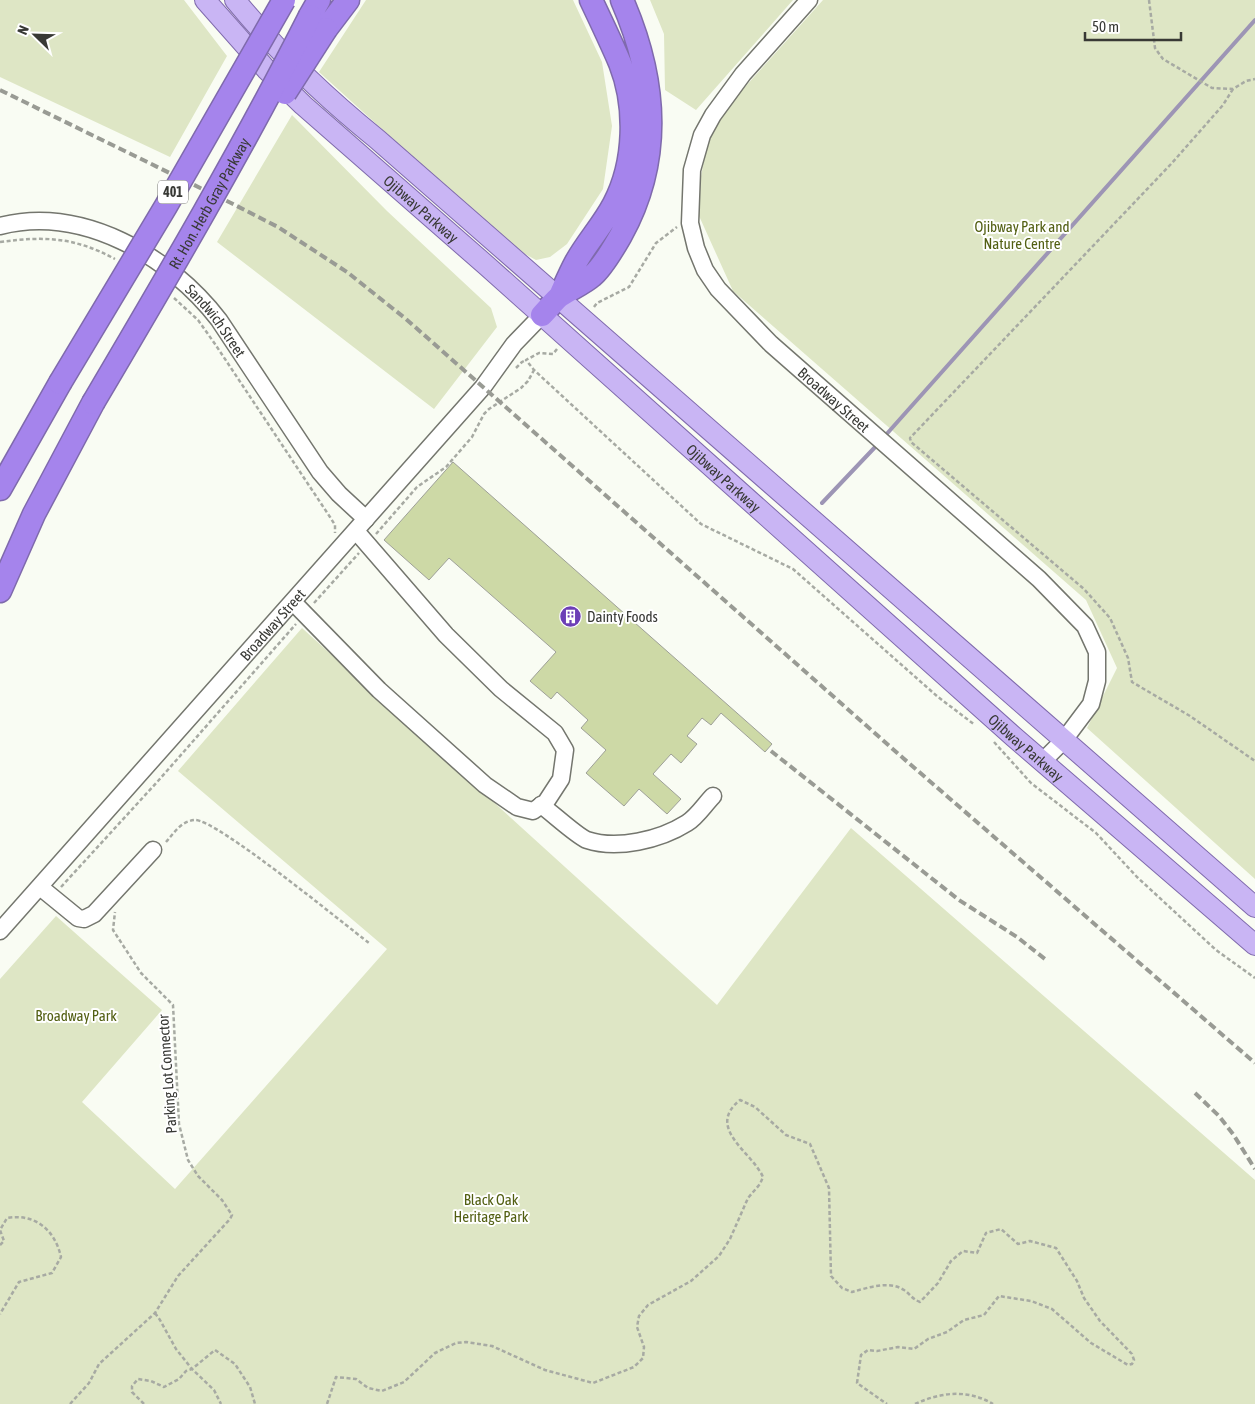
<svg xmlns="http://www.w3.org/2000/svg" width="1255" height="1404" font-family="'Asap Condensed',sans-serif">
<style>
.green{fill:#dee6c5}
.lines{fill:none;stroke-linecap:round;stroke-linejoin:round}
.stream{stroke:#9d95b5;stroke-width:4}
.building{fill:#cdd9a6;stroke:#9ea098}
.minor-casing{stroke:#74766e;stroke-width:19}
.major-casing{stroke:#7f6aac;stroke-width:22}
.highway-casing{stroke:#7f6aac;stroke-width:25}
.path{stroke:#a7aaa3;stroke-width:2.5;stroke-dasharray:4 2.5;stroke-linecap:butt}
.minor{stroke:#fff;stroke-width:16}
.major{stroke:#c9b5f4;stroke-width:20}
.highway{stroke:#a584ec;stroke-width:22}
.rail{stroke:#999b94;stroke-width:4;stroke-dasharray:8 4;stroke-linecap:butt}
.highway-bridge-casing{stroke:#7f6aac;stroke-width:25;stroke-linecap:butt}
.highway-bridge{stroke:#a584ec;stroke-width:22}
.labels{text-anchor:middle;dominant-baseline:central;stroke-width:4;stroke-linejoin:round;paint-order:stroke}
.shield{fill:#fff;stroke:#747472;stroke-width:1}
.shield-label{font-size:14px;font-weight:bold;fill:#383935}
.street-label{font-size:15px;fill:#383935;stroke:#fff}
.park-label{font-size:15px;fill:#525f12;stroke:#fff}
.poi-label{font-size:15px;fill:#383935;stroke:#fff;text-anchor:start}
</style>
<rect width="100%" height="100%" fill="#f9fcf3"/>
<path class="green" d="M0,0H184L227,56L170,157L0,77Z
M366,0H573L602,62L612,126L603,189L567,244L550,257L536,260L512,247L319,72Z
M650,0H793L696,110L665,90L664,34Z
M823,0H1255V879L1087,728L1117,668L1086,600L733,291L695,207L711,125Z
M292,115L387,211L491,308L497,327L434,409L217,242Z
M302,628L717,1005L851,828L1255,1180V1404H0V979L56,916L162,1010L82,1102L175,1189L387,949L178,771Z"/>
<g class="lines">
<path class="stream" d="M884,437L1255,20
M822,503L878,444"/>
</g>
<path class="building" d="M453,462L772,744L765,752L721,713L711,725L702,718L687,736L697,744L681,763L671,754L653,774L681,799L667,814L639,789L624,806L586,773L606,750L581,728L588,720L557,692L551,699L530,681L556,652L449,558L429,580L384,540Z"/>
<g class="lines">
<defs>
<g id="minor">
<path id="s1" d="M809,0L743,74L713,115L702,135L692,170L690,223L696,248L705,270L718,289L771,344L1039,579L1085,626L1097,652V681L1091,704L1064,740L1043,761"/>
<path id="s2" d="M0,226C82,205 170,256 219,320L320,472L339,494L366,519"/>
<path d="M293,602L379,690L485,785L517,807L533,811L546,802L561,779L565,750L555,733L501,689L446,635L356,531"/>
<path d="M541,805C551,812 578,837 587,840C617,850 660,840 687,823C697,817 705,804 713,796"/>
<path d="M40,887L78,918L84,919L94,914L153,850"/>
<path id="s3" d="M0,931L483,387L514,344L542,315"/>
</g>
<g id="major">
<path id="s4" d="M205,0L266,69L303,105L487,266L1014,737L1255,945"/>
<path d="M235,0C277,51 325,97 377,139L1255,907"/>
</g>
<path id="highway" d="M310,16L319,0
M326,29L348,0
M560,296C565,285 570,273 576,262C587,242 603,225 614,204C636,162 637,106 620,63C611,42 601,21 591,0
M542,315C548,309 553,302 560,296C570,289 583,284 592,276C603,267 614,247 621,235C663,159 656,78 622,0
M0,489L60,383
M0,591L34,514L93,403"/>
</defs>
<use href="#minor" class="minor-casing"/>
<use href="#major" class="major-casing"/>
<use href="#highway" class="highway-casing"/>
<path class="path" d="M1149,0L1155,48L1163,59L1212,88L1233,89L1246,81L1255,79
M1233,89L1223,105L1172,163L910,438L911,442L1084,589L1110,618L1128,658L1132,682L1190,716L1255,761
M0,242C45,236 74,237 115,259
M174,298L198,320L215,344L330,517L335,525V533
M594,307L597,303L629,287L656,243L677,227
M557,349L553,354L539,353L526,360L534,370L701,524L793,569L938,697L975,725
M516,368L522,362L526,360
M376,534L417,487L446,467L472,437L484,414L489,409L521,388L528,381L534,370
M314,603L359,553
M994,742L1031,783L1096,833L1137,877L1216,950L1255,978
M166,842C174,833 181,821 195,820C216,819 344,924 369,943
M61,887L158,781L296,624
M0,1245L4,1241L0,1230L7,1218C35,1213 55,1230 61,1257L52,1273L19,1282L0,1314
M155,1313L160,1320L176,1349L192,1369L214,1390L221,1404
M70,1404L89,1383L99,1364L155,1313L178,1276L230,1219L232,1215L222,1200L198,1176L188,1160L179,1124L173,1005L141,973L113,930L115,912
M144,1404L132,1392V1386L138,1379L151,1381L164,1387L179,1379L186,1371L192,1369L215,1350L235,1364L250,1387L255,1404
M327,1404L336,1377L356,1379L368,1388L382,1391L404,1382L435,1353L456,1343L466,1342L492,1346L545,1370L593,1383L634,1367L643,1358L644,1347L637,1327L639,1316L648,1305L691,1281L719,1256L730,1239L748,1198L760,1184L763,1177C752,1152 705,1128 740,1100L755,1107L786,1135L810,1144L829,1188L831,1276L842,1288L852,1292C867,1288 889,1280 904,1290C910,1294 912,1299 920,1302L938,1283L951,1261L963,1251L977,1253L986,1233L1001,1229L1018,1244L1030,1241L1056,1248L1077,1281L1084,1298L1100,1321L1132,1354L1134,1360L1132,1364L1128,1365L1091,1343L1052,1309L1031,1301L999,1296L984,1315L964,1320L947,1332L928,1339L914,1349L898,1347L877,1351L868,1350L861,1355L857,1383L887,1404
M915,1404C941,1392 968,1389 993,1404"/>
<use href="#minor" class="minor"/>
<use href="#major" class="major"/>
<use href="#highway" class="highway"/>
<path class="rail" d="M0,90L231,203L278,227L347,272L406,319L903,758L1255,1063
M771,751L959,900L1017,937L1045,959
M1195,1093L1219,1116L1233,1134L1255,1169"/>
<defs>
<g id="highway-bridge">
<path d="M285,93L326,29"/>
<path d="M60,383L166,206L284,0"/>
<path id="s5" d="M93,403C168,276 243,148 310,16"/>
</g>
</defs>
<use href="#highway-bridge" class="highway-bridge-casing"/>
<use href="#highway-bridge" class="highway-bridge"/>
</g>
<defs>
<symbol id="building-disc" viewBox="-11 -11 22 22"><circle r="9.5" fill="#6c3eb6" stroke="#fff"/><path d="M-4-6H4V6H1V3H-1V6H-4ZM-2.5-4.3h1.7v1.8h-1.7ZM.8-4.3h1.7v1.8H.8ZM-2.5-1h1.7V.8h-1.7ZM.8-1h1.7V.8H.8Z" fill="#fff"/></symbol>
</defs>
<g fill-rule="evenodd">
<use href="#building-disc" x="558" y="604" width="25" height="25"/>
</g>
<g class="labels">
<rect class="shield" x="158" y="180.5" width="30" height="23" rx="4"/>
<g class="shield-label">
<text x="173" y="192">401</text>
</g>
<g class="street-label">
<text stroke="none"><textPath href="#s5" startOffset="231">Rt. Hon. Herb Gray Parkway</textPath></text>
<text stroke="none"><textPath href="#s4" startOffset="301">Ojibway Parkway</textPath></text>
<text stroke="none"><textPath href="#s2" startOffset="250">Sandwich Street</textPath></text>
<text stroke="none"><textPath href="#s1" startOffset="495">Broadway Street</textPath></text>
<text stroke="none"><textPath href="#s4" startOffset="706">Ojibway Parkway</textPath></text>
<text stroke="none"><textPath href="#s3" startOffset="410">Broadway Street</textPath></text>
<text stroke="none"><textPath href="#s4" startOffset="1111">Ojibway Parkway</textPath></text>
<text transform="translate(167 1074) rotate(-94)">Parking Lot Connector</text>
</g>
<g class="park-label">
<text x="1022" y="226">Ojibway Park and<tspan x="1022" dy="17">Nature Centre</tspan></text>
<text x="76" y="1015">Broadway Park</text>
<text x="491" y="1199">Black Oak<tspan x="491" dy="17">Heritage Park</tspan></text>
</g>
<g class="poi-label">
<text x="587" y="616">Dainty Foods</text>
</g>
</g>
<g transform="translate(35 35) rotate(293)" stroke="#ffffff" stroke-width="4" paint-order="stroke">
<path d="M0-4L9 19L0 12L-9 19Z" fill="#383935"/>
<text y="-8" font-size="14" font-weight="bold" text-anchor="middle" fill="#383935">N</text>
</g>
<path d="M1085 32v8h96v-8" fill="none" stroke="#383935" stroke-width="2.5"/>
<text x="1092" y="32" font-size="15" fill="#383935" stroke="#ffffff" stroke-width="4" paint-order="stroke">50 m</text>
</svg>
